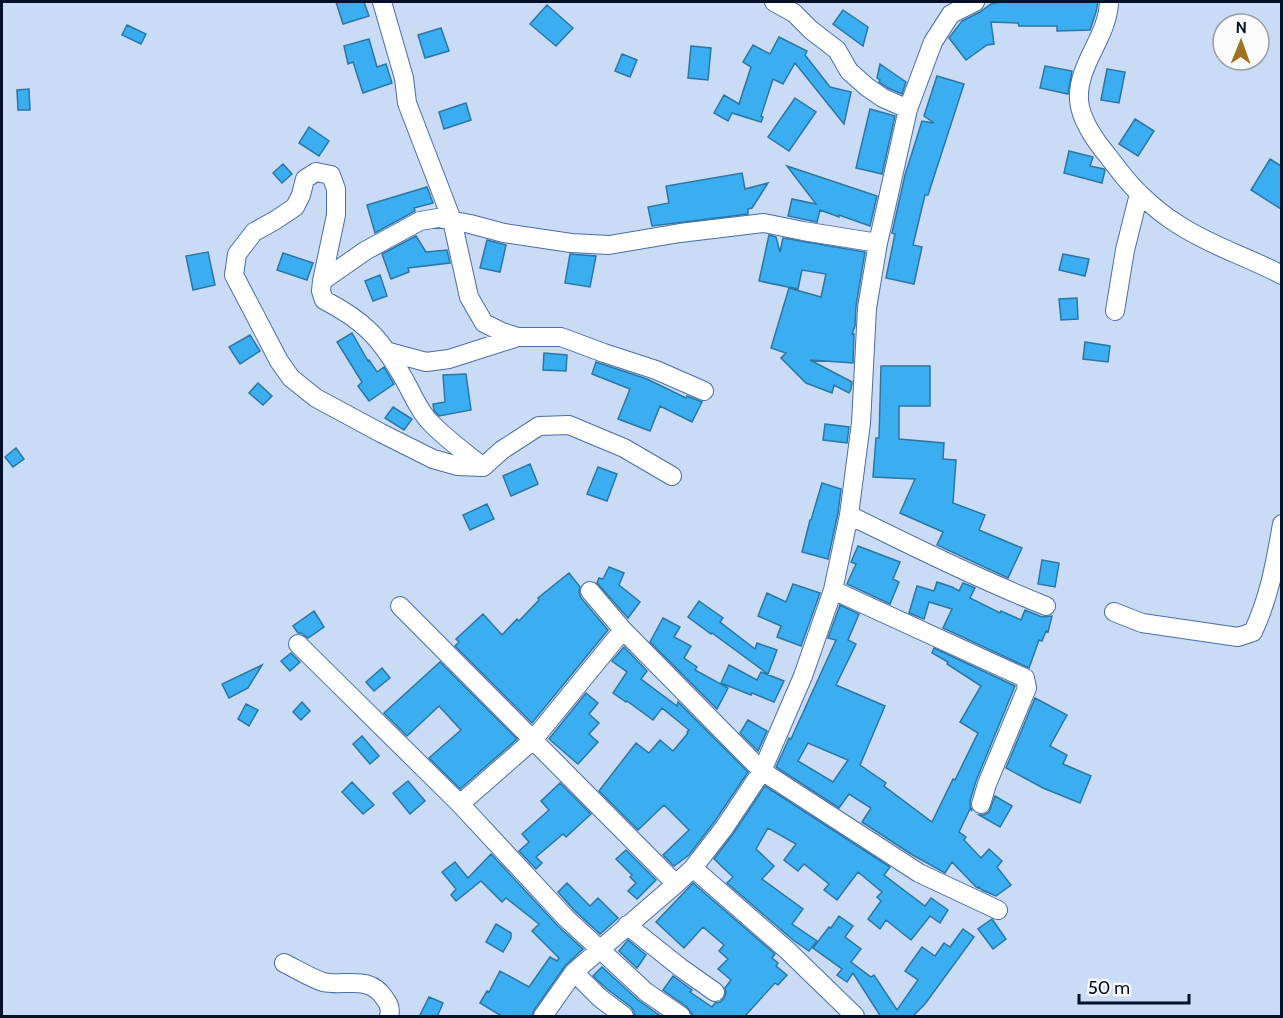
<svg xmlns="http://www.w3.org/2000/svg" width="1283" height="1018" font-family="Cabin,sans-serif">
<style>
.building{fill:#3baef1;stroke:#2c76a3;stroke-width:1.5;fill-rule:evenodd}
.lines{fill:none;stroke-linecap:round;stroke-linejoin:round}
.minor-casing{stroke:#496da7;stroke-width:20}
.minor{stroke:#fff;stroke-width:18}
</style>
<rect width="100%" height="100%" fill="#cadbf5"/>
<path class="building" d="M336,2H364L369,16L343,24Z
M1001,2H1098L1096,12L1090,30L1057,31V26H1019L1018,23L991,22L994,44L987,45L966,60L949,38L962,21L980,12L991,4Z
M547,5L573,28L556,46L530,24Z
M843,10L868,27L863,46L833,24Z
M127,25L146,34L141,44L122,35Z
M441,28L449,51L425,58L418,35Z
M779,37L807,51L805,55L830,87L851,92L844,124L795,63L783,84L773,79L761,116L763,117L761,122L732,113L728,121L714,113L724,95L739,104L751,67L743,62L753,45L770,54Z
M369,39L377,67L386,64L392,83L363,93L353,62L348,64L344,46Z
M691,46L711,48L708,80L688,78Z
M622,54L637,60L630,77L615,71Z
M880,64L906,82L902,94L888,88L879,82L880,80L877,78Z
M1045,66L1072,71L1068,94L1040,88Z
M1107,69L1125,72L1119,103L1101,100Z
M937,76L964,84L928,195H925L913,245L922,247L914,284L886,278L895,234L892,233L905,175L922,121L934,123L924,116Z
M29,89L30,110H18L17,90Z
M795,98L816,112L789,151L768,137Z
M466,103L471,120L444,129L439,112Z
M870,109L895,116L882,174L856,168Z
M1135,119L1154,131L1138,156L1119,144Z
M309,127L329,141L319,156L299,143Z
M1069,151L1093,157L1090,166L1104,169L1105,170L1102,183L1064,173Z
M1270,159L1281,166V209L1251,190Z
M283,164L292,174L282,183L273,173Z
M787,166L877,196L870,226L839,215V217L820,210L817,222L788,216L792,199L816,204Z
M742,173L745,189L768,183L752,208L748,209V214L652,226L648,207L669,203L666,186Z
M427,187L433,203L414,208L415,211L375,233L367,205Z
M769,235L776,237L780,252L783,238L865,252L856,306L855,326L852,334H854L853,363L810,360L852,382L851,389L849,393L834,385L832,393L806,383L781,358L786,353L771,348L789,288L821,297L826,274L802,270L798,289L759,281Z
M416,236L426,252L447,250L450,263L408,268L409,272L391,279L382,254Z
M487,240L506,245L500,272L480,268Z
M208,252L215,285L193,290L186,256Z
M283,253L313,263L307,280L277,270Z
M570,254L596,256L590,287L565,283Z
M1063,254L1089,259L1085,276L1059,270Z
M380,275L387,296L373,301L365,281Z
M1077,298L1078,319L1061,320L1059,299Z
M352,333L368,361L369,360L377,372L384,367L394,384L369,401L358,386L362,382L337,342Z
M250,335L260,351L240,364L229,347Z
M1085,342L1110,346L1108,362L1083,359Z
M544,353L567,355L566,371L543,370Z
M596,362L647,379L686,398L687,396L702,402L692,422L660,406L650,431L618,419L630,389L592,374Z
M881,366H930V406H899V439L944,443L943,459L956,460L953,503L985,515L979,530L1022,548L1008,578L937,545L943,532L900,513L915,479L873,477L876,438H879Z
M466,374L471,410L439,416L434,410L433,404L445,402L443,375Z
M258,383L272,396L263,405L249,393Z
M393,407L412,419L404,430L385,418Z
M825,424L849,427L847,443L823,440Z
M16,448L24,459L13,467L5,457Z
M530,464L538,484L511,496L503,476Z
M598,467L617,474L607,501L587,494Z
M822,483L841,489L838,513L828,559L802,552L810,520H811Z
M487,504L494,519L470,530L463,515Z
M858,546L900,562L893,579L899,582L890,604L847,584L856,564L851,562Z
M1042,560L1059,563L1055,587L1038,584Z
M609,567L624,573L619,585L640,602L628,618L597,583L599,578L603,579Z
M569,573L580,587L579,592L581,598L608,630L532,723L455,646L459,642L456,639L483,614L502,635L517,619L519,621L539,600L538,598Z
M937,582L952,587L959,591L963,583L968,585L975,588L970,598L1000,613L1001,611L1021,620L1025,610L1042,617L1052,616L1048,632L1046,631L1042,641L1039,640L1029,668L943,628L952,609L929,602L924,619L909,613L917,586L934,591Z
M793,584L820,593L801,646L777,637L781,626L758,616L767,593L786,602Z
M699,601L723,618L720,622L755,649L757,643L777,650L768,674L712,633L711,634L688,617Z
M840,605L859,614L848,640L856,644L836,685L885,706L860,765L886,783L884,786L932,822L953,779L955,780L978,733L960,722L981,686L947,664L948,662L932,653L934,648L1015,686L976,781L970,801V806L972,811L970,809L959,832L966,837L964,840L981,858L989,849L1002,861L997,867L1011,885L996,896L982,890L979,887L978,888L976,887L952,862L945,873L911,854L862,822L871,808L849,794L839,808L776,767L787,743L789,738L791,739L836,640L828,638ZM808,743L848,760L833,782L798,761Z
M314,611L324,627L308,638L301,633H298L293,626Z
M663,618L680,627L674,637L691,646L684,658L697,667L695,670L728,688L717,709L650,642Z
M624,647L647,671L641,679L677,706L678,702L748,772L715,821L689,855L674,866L663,855L689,830L664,805L638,830L599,791L636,743L649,753L660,740L673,751L688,733L687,732L689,730L662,708L653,720L627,701L626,702L613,693L627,672L612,661Z
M291,653L300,662L290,671L281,661Z
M440,662L517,739L460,789L429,758L461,730L439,706L407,736L384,713Z
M262,665L248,688L229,698L222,684Z
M729,665L757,680L761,672L784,681L774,702L752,693L751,695L721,683Z
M382,668L390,678L374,691L366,682Z
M586,693L598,703L589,714L599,723L589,734L598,742L578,764L549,739Z
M1035,698L1067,715L1050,746L1067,755L1063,764L1091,776L1080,803L1043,788L1006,768Z
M302,702L310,711L301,720L293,712Z
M246,704L258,710L249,726L238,719Z
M748,720L767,731L758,751L740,733Z
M362,736L379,756L370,764L353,744Z
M408,781L425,801L410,814L393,793Z
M352,782L374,805L363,814L342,792Z
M560,783L591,814L566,837L563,834L536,857L542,863L536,869L519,851L529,842L522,834L549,810L541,801Z
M765,786L890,867L884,875L925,906L931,898L948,910L940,923L930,916L911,940L886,920L880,929L868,919L881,901L877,897L882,892L858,872L837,900L824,890L829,884L804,864L798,871L784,860L796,844L768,828L756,849L774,866L762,879L803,909L792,924L817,941L809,951L793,940L727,883L733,877L714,859L733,834Z
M995,796L1012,806L1000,827L979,815H984L989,812Z
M626,850L656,880L637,899L628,891L636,883L630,877L632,875L616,859Z
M491,854L558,926L583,949L565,966L534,1010L532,1017H503L480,1003L487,991L489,992L500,971L529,987L550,957L557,961L559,958L532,931L539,924L506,898L502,902L481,881L456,901L451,895L456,889L442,872L455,862L468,878Z
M567,883L590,906L598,898L618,918L600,934L574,910L558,892Z
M693,883L775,954L772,958L778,963L776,966L787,975L778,985L775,983L744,1017H694L687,1007L663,990L673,976L692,990L690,992L712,1007L715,1003L720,1002L724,998L726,992L725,988L731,980L718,969L728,959L719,951L724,945L703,927L684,948L656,922Z
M839,916L853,926L845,937L861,949L851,962L871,977L874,975L897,1010L918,980L905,971L922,947L935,956L944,943L950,947L963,929L974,937L925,1004L912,1017H881L853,973L847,982L837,975L842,969L813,948L829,927L831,928Z
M992,919L1006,939L993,949L978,929Z
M496,924L511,933V938L503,952L486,942Z
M628,940L646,955L637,968L619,951Z
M602,967L638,1000L662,1017H635L634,1011L631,1007L607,989L593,976Z
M429,997L443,1003L437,1017H419Z"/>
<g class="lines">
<defs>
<path id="minor" d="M382,2L404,78L407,103L452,220L469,297L484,323L502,332L518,337H561L604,353L656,370L704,391
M774,2L794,13L811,30L837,50L849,71L867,87L883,98L908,109
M1109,2C1108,37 1077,64 1079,100C1080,119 1096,142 1108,156C1118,169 1128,183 1140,194C1151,205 1166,217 1179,225C1211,246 1248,257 1282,275
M322,281L365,251L420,221L438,218L470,224L504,233L571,243L609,245L680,233L764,223L803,231L878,243
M1115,311L1125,250L1139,194
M389,352L426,362L449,359L518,337
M483,467C466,453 445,438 430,422C419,411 412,393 404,379C381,339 365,321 324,300L321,291L322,281L336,215V189L331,175L316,172L305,179L301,195L295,207L274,221L254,232L237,254L234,275L279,361L291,378L316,398L381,433L433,459L458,466L483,467L502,450L539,426L569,425L624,448L672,476
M849,515C914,547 979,579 1046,606
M833,590L1025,678L1027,688L987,784L981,804
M590,591L623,630L762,771L919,873L998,910
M400,606L676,884
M1114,612L1142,623L1238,637L1253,632C1270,595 1275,564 1282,524
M298,644L460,804L566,918L646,992L681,1016
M460,804L533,740L623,630
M693,868L787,950L855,1016
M627,925L681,968L715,992
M284,963C296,969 311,978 323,982C345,987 370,974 385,999C389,1004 391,1010 389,1016
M574,972L600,998L624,1016
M543,1016L574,972L676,884L693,868L724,828L762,771L803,676L833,590L849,515L861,423L867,308L878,243L908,109L933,42L951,14L975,2"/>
</defs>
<use href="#minor" class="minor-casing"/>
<use href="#minor" class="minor"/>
</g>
<rect width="1283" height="1018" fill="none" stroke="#041027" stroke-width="6"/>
<g transform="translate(1241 42) rotate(1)"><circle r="28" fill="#fafafa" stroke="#989ca6" stroke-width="1.5"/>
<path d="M0-4.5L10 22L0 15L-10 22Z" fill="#9d7322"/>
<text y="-9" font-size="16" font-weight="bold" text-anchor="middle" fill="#041027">N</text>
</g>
<path d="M1079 994v9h110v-9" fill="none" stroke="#041027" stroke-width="3"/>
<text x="1088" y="994" font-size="18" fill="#041027" stroke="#fafafa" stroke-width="4.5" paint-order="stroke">50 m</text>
</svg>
